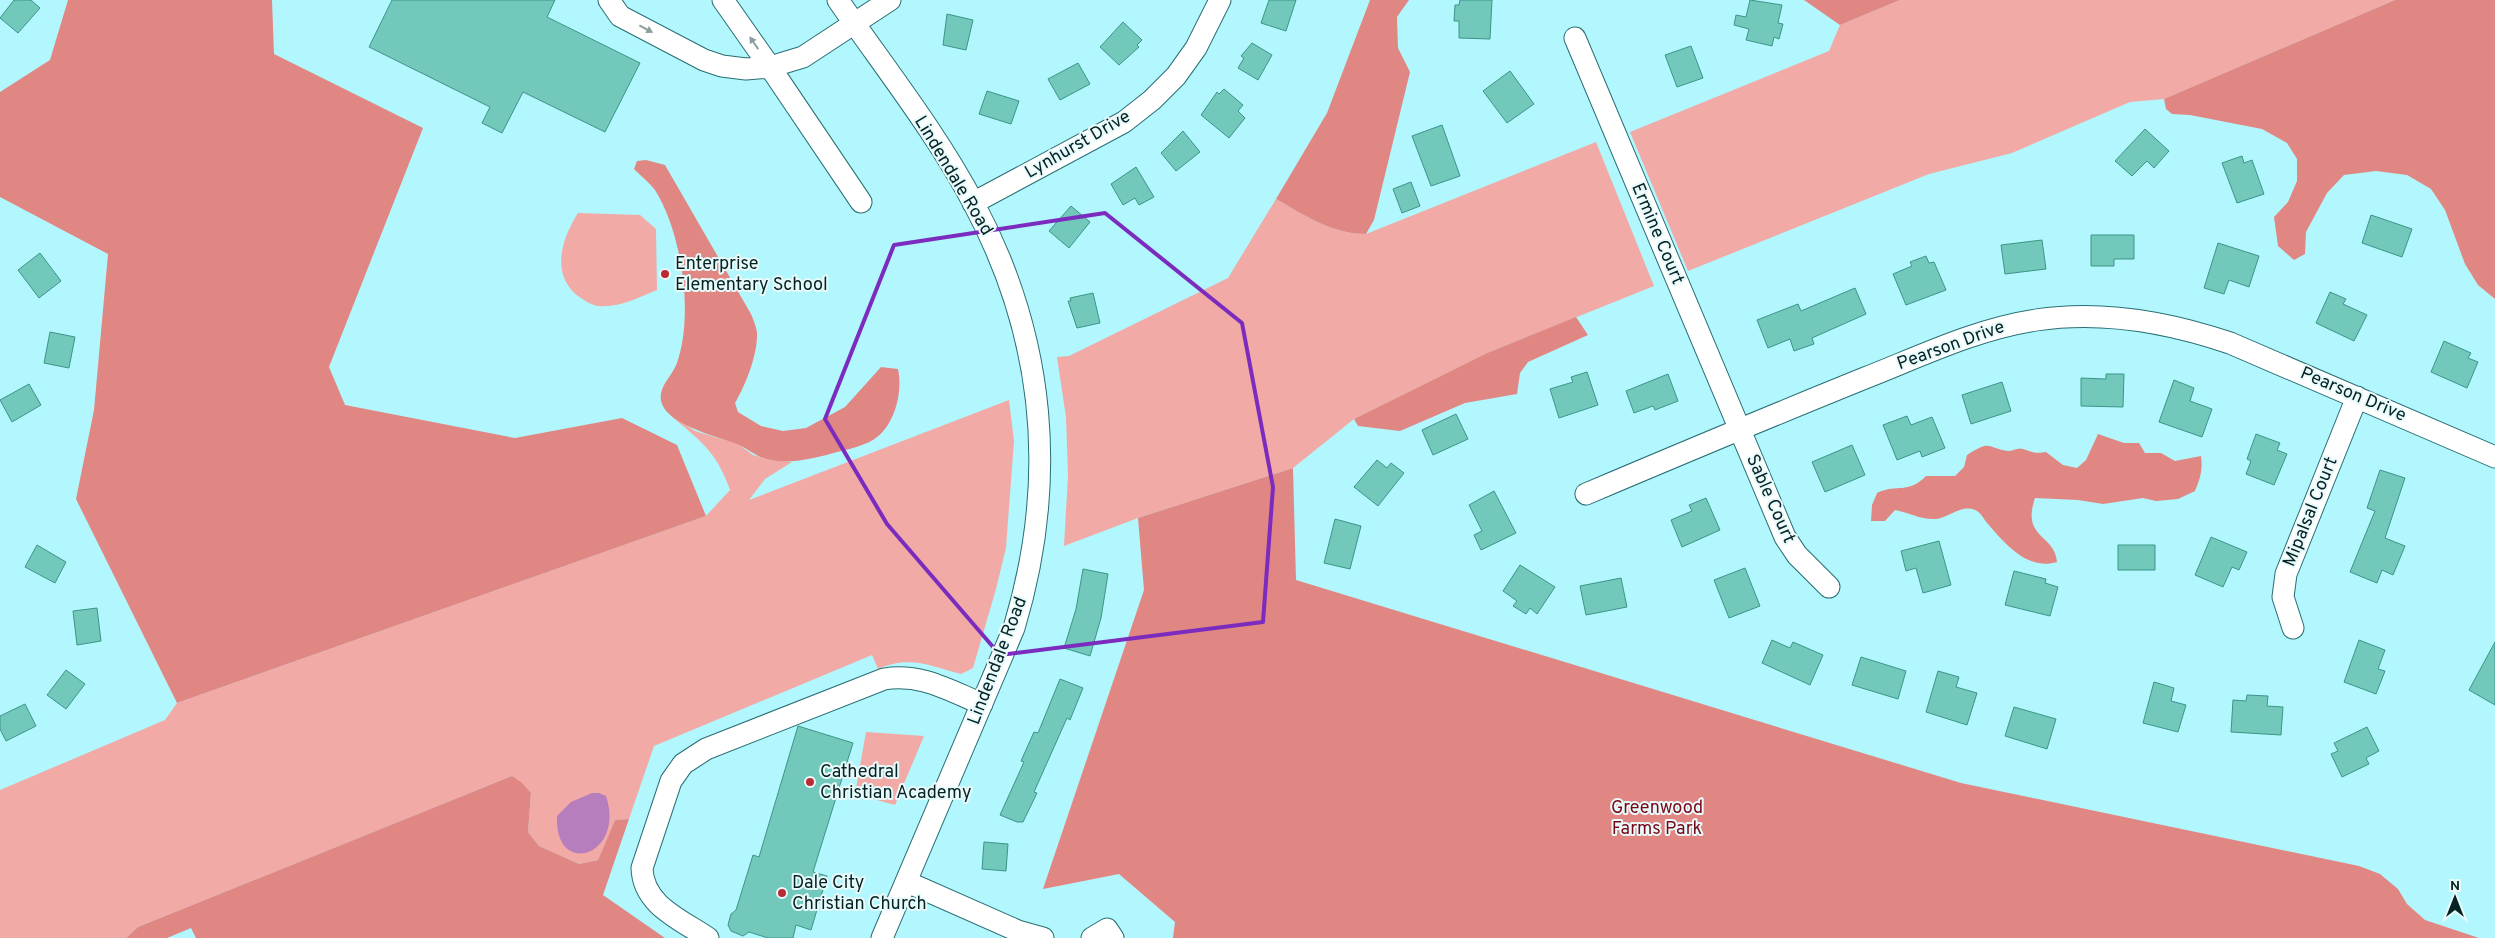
<svg xmlns="http://www.w3.org/2000/svg" width="2495" height="938" font-family="Overpass,sans-serif">
<style>
.green{fill:#f1aaa6}
.forest{fill:#e18783}
.water{fill:#b67ebd}
.building{fill:#71c8bb;stroke:#3c9589}
.lines{fill:none;stroke-linecap:round;stroke-linejoin:round}
.minor-casing{stroke:#286e74;stroke-width:23}
.minor{stroke:#fff;stroke-width:21}
.oneway{fill:#8e9c9c}
.marked{fill:none;stroke:#7b2cbf;stroke-width:4;stroke-linejoin:round}
.poi-dot{fill:#ba2a33;stroke:#e9fafb;stroke-width:2}
.labels{text-anchor:middle;dominant-baseline:central;stroke-width:4;stroke-linejoin:round;paint-order:stroke}
.street-label{font-size:18px;fill:#052224;stroke:#e9fafb}
.poi-label{font-size:18px;fill:#052224;stroke:#e9fafb;text-anchor:start}
.park-label{font-size:18px;fill:#770817;stroke:#e9fafb}
</style>
<rect width="100%" height="100%" fill="#b2f7fd"/>
<path class="green" d="M1900,0H2395L2164,99L2130,102L2012,153L1929,174L1688,271L1630,132L1829,51L1840,25Z
M1596,142L1654,286L1487,353L1354,419L1293,468L1138,518L1064,546L1068,476L1066,417L1057,357L1069,356L1228,278L1276,199C1304,215 1332,234 1366,234Z
M578,213L640,215L656,229L657,290C638,298 619,308 598,306C591,305 584,300 578,296C550,274 562,238 578,213Z
M1009,400L1014,441L1006,548L996,589L973,668L961,674C930,666 910,655 878,669L872,655L654,746L629,819L615,820L598,860L579,864L539,846L528,832L531,793L512,776L138,927L126,938H0V790L165,720L177,703L706,516L730,490C716,450 700,441 669,414L695,431L738,444L753,455L770,460L792,462L765,479L749,500Z
M866,732L924,736L895,805L855,794Z"/>
<path class="forest" d="M68,0H272L274,54L423,128L329,367L345,405L515,438L622,418L677,445L706,516L177,703L76,499L94,410L108,254L0,197V92L50,60Z
M1370,0H1409L1397,17L1398,48L1410,72L1374,220L1366,234C1332,234 1304,215 1276,199L1327,113Z
M1804,0H1900L1840,25Z
M2395,0H2495V299L2478,285L2465,264L2445,210L2431,189L2407,175L2376,171L2344,175L2327,193L2306,232L2305,254L2294,260L2278,246L2274,217L2288,202L2297,181V159L2287,143L2262,129L2190,115L2172,114L2166,109L2164,99Z
M646,160L665,165L751,314C753,319 756,326 757,332C758,354 746,384 735,403L738,412L761,426L783,431L806,428L845,407L881,367L898,369C903,392 895,426 873,440C861,447 844,450 830,454C810,459 791,464 771,460C757,458 749,449 737,444C731,442 725,440 719,438C702,432 669,422 662,404C656,388 672,377 677,363C694,315 682,233 655,190C650,183 641,176 634,169L637,161Z
M1576,317L1588,335L1528,362L1520,373L1517,394L1465,403L1400,431L1358,426L1354,419L1487,353Z
M2098,434L2124,443H2139L2145,453H2161L2175,461L2201,456C2203,470 2200,479 2195,491L2178,499L2156,501L2143,498L2103,504L2078,500L2035,498C2021,539 2055,534 2057,562C2028,571 2005,544 1988,524C1984,520 1981,512 1975,510C1961,504 1950,517 1936,519C1921,520 1910,513 1895,510L1885,521H1871L1872,505L1877,493C1898,483 1907,495 1926,476H1955L1964,467L1967,455C1992,439 1986,448 2008,451C2013,451 2018,447 2023,449C2032,452 2036,454 2046,452L2063,465L2077,468L2086,460Z
M1293,468L1296,580L1961,783L2359,866L2380,874L2398,889L2407,904L2425,920L2479,938H1173L1175,922L1119,874L1043,889L1144,590L1138,518Z
M512,776L522,783L531,793L528,832L539,846L579,864L598,860L615,820L629,819L603,895L665,938H196L191,928L167,938H126L138,927Z"/>
<path class="water" d="M592,793H599L606,796C626,856 554,879 557,816L571,802Z"/>
<path class="building" d="M14,0H31L40,8L18,33L0,18Z
M392,0H555L547,17L640,63L605,132L523,92L502,133L482,123L490,107L369,47Z
M1269,0H1296L1286,31L1261,23Z
M1460,0H1492L1490,39L1459,38V21H1454L1455,5H1459Z
M1750,0L1782,5L1778,23L1783,24L1779,39L1774,37L1772,46L1746,40L1749,29L1734,25L1736,15L1746,17Z
M947,14L973,20L966,50L943,45Z
M1123,22L1142,40L1137,45L1139,47L1119,65L1100,47Z
M1252,43L1272,55L1258,80L1238,68L1244,58L1241,56Z
M1691,46L1703,78L1677,87L1665,55Z
M1078,63L1090,84L1060,100L1048,79Z
M1510,71L1534,104L1507,123L1483,91Z
M1224,89L1243,105L1238,111L1245,118L1229,138L1201,115L1217,92L1219,94Z
M987,91L1019,101L1011,124L979,114Z
M1442,125L1460,176L1431,186L1412,136Z
M2145,129L2169,151L2154,168L2147,161L2132,176L2115,161Z
M1183,131L1200,152L1176,171L1161,153Z
M2242,156L2244,163L2252,160L2264,194L2237,203L2222,163Z
M1136,167L1154,197L1139,205L1135,198L1123,205L1111,184Z
M1411,182L1420,206L1402,213L1393,189Z
M1071,206L1090,222L1069,248L1049,231Z
M2371,215L2412,229L2402,257L2362,243Z
M2091,235H2134V259H2114V266H2091Z
M2042,240L2046,269L2005,274L2001,245Z
M2218,243L2259,256L2249,287L2229,280L2224,294L2204,288Z
M40,253L61,281L39,298L18,270Z
M1926,256L1929,263L1934,262L1946,290L1906,305L1893,274L1912,266L1910,262Z
M1855,288L1866,314L1812,338L1814,344L1794,351L1790,339L1768,348L1757,320L1798,304L1801,311Z
M2330,292L2346,299L2343,304L2367,315L2354,341L2316,323Z
M1093,293L1100,323L1077,328L1068,301H1071L1070,298Z
M50,332L75,337L69,368L44,363Z
M2444,341L2471,353L2468,358L2478,362L2467,388L2431,372Z
M1587,372L1598,405L1559,418L1550,389L1573,382L1571,377Z
M1668,374L1678,401L1655,410L1653,406L1634,413L1626,391Z
M2106,374H2124L2123,407L2081,406V378L2106,379Z
M2174,380L2194,388L2190,401L2212,409L2202,437L2159,422Z
M2002,382L2011,411L1971,424L1962,395Z
M29,384L41,405L12,422L0,400Z
M1456,414L1468,439L1433,455L1422,430Z
M1907,416L1911,425L1932,417L1945,448L1922,457L1920,451L1897,460L1883,425Z
M2256,434L2280,443L2277,450L2287,454L2274,485L2246,474L2251,461L2247,459Z
M1852,445L1865,475L1825,492L1812,462Z
M1377,460L1387,468L1391,463L1404,473L1378,506L1354,487Z
M2380,470L2405,478L2385,538L2405,546L2393,575L2382,570L2377,583L2350,572L2375,511L2367,508Z
M1494,491L1516,533L1481,550L1474,535L1482,531L1469,505Z
M1706,498L1720,530L1682,547L1671,520L1692,511L1689,505Z
M1335,519L1361,526L1350,569L1324,563Z
M2211,537L2247,552L2239,570L2232,567L2223,587L2195,575Z
M1939,541L1951,585L1923,593L1916,568L1906,571L1901,551Z
M37,545L66,562L55,583L25,567Z
M2118,545H2155V570H2118Z
M1520,565L1555,587L1537,614L1530,608L1526,614L1513,606L1517,601L1503,591Z
M1745,568L1760,606L1729,618L1714,580Z
M1083,569L1108,574L1101,618L1090,656L1064,648L1076,609Z
M2014,571L2046,579L2045,583L2058,587L2050,616L2005,605Z
M1621,578L1627,607L1586,615L1580,586Z
M97,608L101,641L77,645L73,611Z
M1772,640L1790,648L1793,642L1823,655L1810,685L1762,663Z
M2359,640L2385,650L2378,669L2385,671L2376,694L2344,682Z
M2495,642V705L2469,690Z
M1861,657L1906,671L1898,699L1852,685Z
M66,670L85,684L66,709L47,695Z
M1938,671L1959,677L1956,687L1977,693L1967,725L1926,712Z
M1060,679L1083,688L1070,720L1067,718L1034,792L1037,793L1023,822H1017L1000,815L1024,762L1021,761L1034,732L1038,733Z
M2154,682L2174,688L2171,701L2186,705L2178,732L2143,723Z
M2247,695L2268,696L2267,706L2283,707L2281,735L2231,732L2233,700L2246,701Z
M25,704L36,726L6,741L0,729V716Z
M2014,707L2056,719L2047,749L2005,736Z
M798,726L853,743L813,872L827,876L811,930L796,925L793,938H768L749,932L743,936L731,931L728,925L731,914L736,910L753,855L759,857Z
M2367,727L2379,751L2366,758L2369,764L2342,777L2331,754L2338,751L2334,743Z
M984,842L1008,844L1006,871L982,869Z"/>
<g class="lines">
<defs>
<path id="minor" d="M609,0L620,16L704,60L722,66L746,69L770,67L723,0
M838,0C884,67 936,132 974,204C1046,339 1058,482 1014,628L882,938
M1575,38L1785,537L1797,555L1829,587
M861,202L770,67L803,57L890,0
M973,203L1124,122L1152,100L1176,76L1196,48L1220,0
M1586,494C1678,455 1771,416 1865,378C1921,356 1976,329 2036,320C2101,310 2168,322 2230,343L2495,457
M2293,628L2283,597L2286,574L2357,397
M907,882L1018,931L1043,938
M708,938C680,919 643,905 642,868L671,781L683,764L706,749L884,679C921,673 948,690 982,704
M1092,938L1107,929L1113,938"/>
</defs>
<use href="#minor" class="minor-casing"/>
<use href="#minor" class="minor"/>
</g>
<defs><path id="oneway-solid" d="M-6-.8H1V-3.2L6.5 0L1 3.2V.8H-6Z" transform="scale(1.25)"/></defs>
<g class="oneway">
<use href="#oneway-solid" transform="translate(646 29) rotate(28)"/>
<use href="#oneway-solid" transform="translate(754 43) rotate(-125)"/>
</g>
<path class="marked" d="M1105,213L1242,323L1273,487L1263,622L1000,655L887,524L825,419L894,245Z"/>
<g class="poi-dot">
<circle cx="665" cy="274" r="5"/>
<circle cx="810" cy="782" r="5"/>
<circle cx="782" cy="893" r="5"/>
</g>
<g class="labels">
<g class="street-label">
<text transform="translate(1078 145) rotate(-30)">Lynhurst Drive</text>
<text transform="translate(953 176) rotate(59)">Lindendale Road</text>
<text transform="translate(1657 234) rotate(67)">Ermine Court</text>
<text transform="translate(1951 346) rotate(-20)">Pearson Drive</text>
<text transform="translate(2353 395) rotate(23)">Pearson Drive</text>
<text transform="translate(1770 499) rotate(66)">Sable Court</text>
<text transform="translate(2311 512) rotate(-68)">Mipalsal Court</text>
<text transform="translate(998 661) rotate(-69)">Lindendale Road</text>
</g>
<g class="poi-label">
<text x="675" y="264">Enterprise<tspan x="675" dy="21">Elementary School</tspan></text>
<text x="820" y="772">Cathedral<tspan x="820" dy="21">Christian Academy</tspan></text>
<text x="792" y="883">Dale City<tspan x="792" dy="21">Christian Church</tspan></text>
</g>
<g class="park-label">
<text x="1657" y="808">Greenwood<tspan x="1657" dy="21">Farms Park</tspan></text>
</g>
</g>
<g transform="translate(2455 898)" stroke="#e9fafb" stroke-width="4" paint-order="stroke">
<path d="M0-4L9 19L0 12L-9 19Z" fill="#052224"/>
<text y="-8" font-size="14" font-weight="bold" text-anchor="middle" fill="#052224">N</text>
</g>
</svg>
